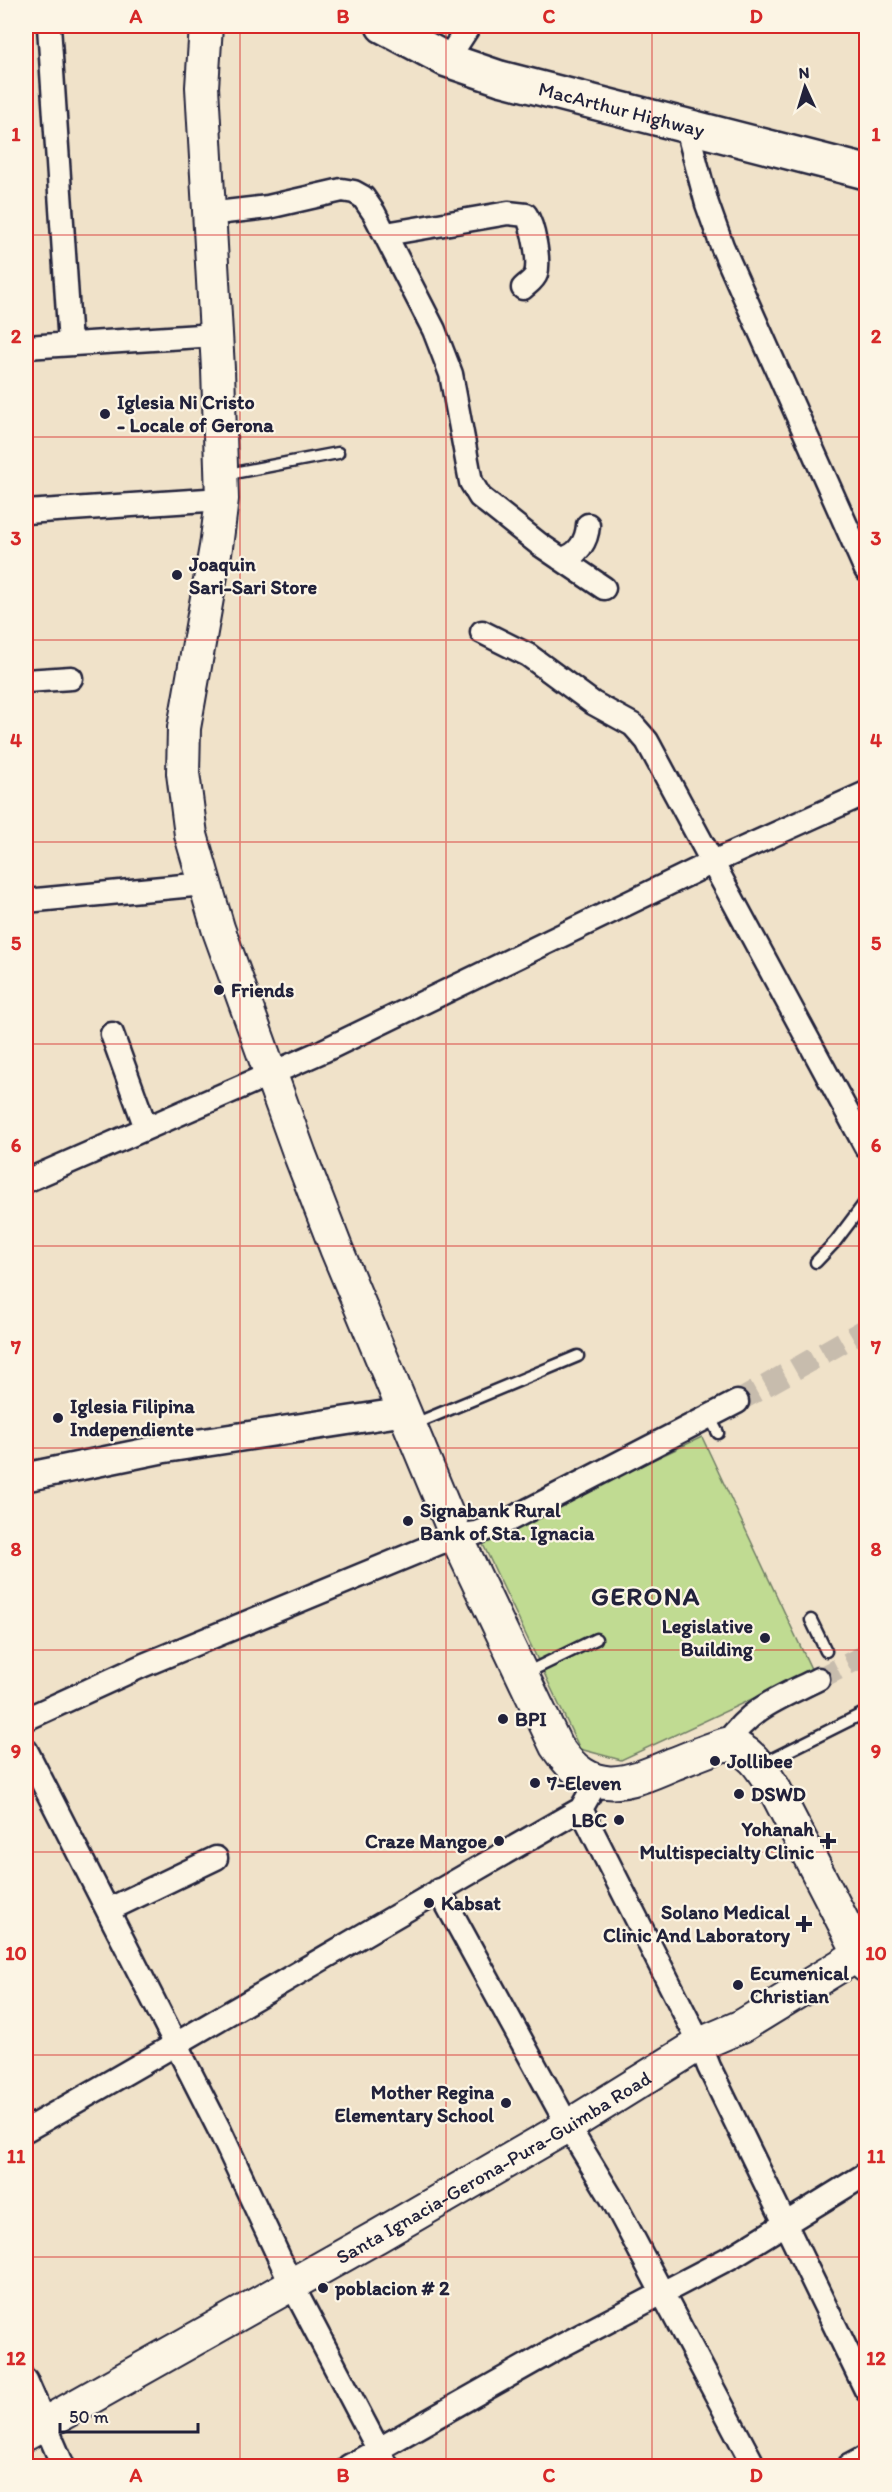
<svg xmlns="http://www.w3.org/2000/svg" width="892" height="2492" font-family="Itim,sans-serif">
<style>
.green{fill:#c0db92;stroke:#717e66;stroke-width:1.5}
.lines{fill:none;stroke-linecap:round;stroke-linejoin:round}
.minor-tunnel{stroke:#c7bcad;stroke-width:22;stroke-dasharray:22 11;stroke-linecap:butt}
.service-casing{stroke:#22223b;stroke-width:15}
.minor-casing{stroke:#22223b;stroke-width:27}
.tertiary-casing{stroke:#22223b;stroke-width:32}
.secondary-casing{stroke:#22223b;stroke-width:36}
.trunk-casing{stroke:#22223b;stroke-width:38}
.service{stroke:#fcf5e5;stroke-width:10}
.minor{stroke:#fcf5e5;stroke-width:22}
.tertiary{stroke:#fcf5e5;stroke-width:27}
.secondary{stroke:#fcf5e5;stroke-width:32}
.trunk{stroke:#fcf5e5;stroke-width:33}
.grid{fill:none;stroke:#d62828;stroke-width:1.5;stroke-opacity:0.55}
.poi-dot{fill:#22223b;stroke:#fcf5e5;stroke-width:2}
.labels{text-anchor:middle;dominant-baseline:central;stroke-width:4.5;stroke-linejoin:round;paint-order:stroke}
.street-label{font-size:20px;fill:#22223b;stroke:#fcf5e5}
.poi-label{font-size:20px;font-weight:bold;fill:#22223b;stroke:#fcf5e5;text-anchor:start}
.district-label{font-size:26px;font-weight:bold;letter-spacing:1.5px;fill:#22223b;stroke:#fcf5e5}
.neatline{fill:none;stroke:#d62828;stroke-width:2}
.grid-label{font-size:20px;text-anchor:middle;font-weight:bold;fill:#d62828}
</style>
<rect width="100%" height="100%" fill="#f0e2c9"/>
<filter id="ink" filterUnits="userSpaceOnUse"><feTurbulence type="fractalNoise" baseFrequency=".0167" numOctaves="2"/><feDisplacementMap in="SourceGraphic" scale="12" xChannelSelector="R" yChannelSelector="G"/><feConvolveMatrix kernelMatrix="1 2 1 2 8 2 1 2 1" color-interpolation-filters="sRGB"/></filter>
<g filter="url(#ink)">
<path class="green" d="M702,1437L812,1671L621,1760L580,1749L481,1540Z"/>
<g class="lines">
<path class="minor-tunnel" d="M737,1402L866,1329
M818,1679L866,1655"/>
<defs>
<path id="service" d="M223,475L338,453
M816,1262L835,1242L866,1201
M710,1418L718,1433
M412,1425L578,1356
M811,1620L826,1651
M524,1674L596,1639
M762,1764L866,1712"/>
<path id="minor" d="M49,26L70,344
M447,60L469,26
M686,125L707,204L722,246L866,570
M208,214L268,207L342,190L354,192L363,197L374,213L434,330L451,374L471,482L480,497L539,544L604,588
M386,234L508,213L526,215C533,225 540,261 536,274C534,280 527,284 523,288
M26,347L216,335
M26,512L222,499
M561,559C578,556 587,541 588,525
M482,632L528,655L593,703L633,725L647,741L866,1147
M26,681L71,678
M26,901L204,884
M112,1034L146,1128
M26,1181L323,1051L713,862L866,793
M26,1719L144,1665L456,1536L477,1533L503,1523L737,1402
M726,1744C751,1707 780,1698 818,1679
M26,1750L220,2131L292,2285L387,2466
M581,1809L700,2044L709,2067L866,2390
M439,1890L568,2126L614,2202L754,2466
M108,1910L216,1858
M26,2130C212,2025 395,1915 581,1809L597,1781
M26,2380L63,2466
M349,2466L561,2346L733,2256L866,2174
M849,2466L866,2457"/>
<path id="tertiary" d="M26,1477L162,1449L403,1412"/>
<g id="secondary">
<path d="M206,26L202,87L218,369L222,499L216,547L184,728L183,773L191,835L218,928L300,1155L336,1248L456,1536L556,1746C591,1798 625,1785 673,1764C691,1757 708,1750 726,1744C751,1749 762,1769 775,1790L866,1966"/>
<path id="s1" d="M26,2434L378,2236L568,2126L700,2044L742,2026L866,1950"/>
</g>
<g id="trunk">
<path id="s2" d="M383,26L447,60L500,78L866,172"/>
</g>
</defs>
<use href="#service" class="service-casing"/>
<use href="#minor" class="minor-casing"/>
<use href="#tertiary" class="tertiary-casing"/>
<use href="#secondary" class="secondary-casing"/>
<use href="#trunk" class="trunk-casing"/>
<use href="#service" class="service"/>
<use href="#minor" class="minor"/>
<use href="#tertiary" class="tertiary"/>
<use href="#secondary" class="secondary"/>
<use href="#trunk" class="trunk"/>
</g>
</g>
<path class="grid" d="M240,26V2466M446,26V2466M652,26V2466M26,235H866M26,437H866M26,640H866M26,842H866M26,1044H866M26,1246H866M26,1448H866M26,1650H866M26,1852H866M26,2055H866M26,2257H866"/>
<g class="poi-dot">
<circle cx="105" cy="414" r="6"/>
<circle cx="177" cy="575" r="6"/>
<circle cx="219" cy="990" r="6"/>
<circle cx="58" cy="1418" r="6"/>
<circle cx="408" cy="1521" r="6"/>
<circle cx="765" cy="1638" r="6"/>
<circle cx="503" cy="1719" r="6"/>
<circle cx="715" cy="1761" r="6"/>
<circle cx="535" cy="1783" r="6"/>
<circle cx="739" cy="1794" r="6"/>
<circle cx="619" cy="1820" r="6"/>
<circle cx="499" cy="1841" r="6"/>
<path d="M825 1832h6v6h6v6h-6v6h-6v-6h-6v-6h6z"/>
<circle cx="429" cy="1903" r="6"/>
<path d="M801 1915h6v6h6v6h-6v6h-6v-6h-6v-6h6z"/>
<circle cx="738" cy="1985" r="6"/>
<circle cx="506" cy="2103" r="6"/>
<circle cx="323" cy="2288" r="6"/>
</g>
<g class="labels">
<g class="street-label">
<text stroke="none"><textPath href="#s2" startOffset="254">MacArthur Highway</textPath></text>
<text stroke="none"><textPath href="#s1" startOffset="538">Santa Ignacia-Gerona-Pura-Guimba Road</textPath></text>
</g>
<g class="poi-label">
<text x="117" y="402">Iglesia Ni Cristo<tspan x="117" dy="23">- Locale of Gerona</tspan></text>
<text x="189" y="564">Joaquin<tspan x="189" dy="23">Sari-Sari Store</tspan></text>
<text x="231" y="990">Friends</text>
<text x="70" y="1406">Iglesia Filipina<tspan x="70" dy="23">Independiente</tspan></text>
<text x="420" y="1510">Signabank Rural<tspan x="420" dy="23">Bank of Sta. Ignacia</tspan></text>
<text x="753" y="1626" text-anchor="end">Legislative<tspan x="753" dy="23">Building</tspan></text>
<text x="515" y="1719">BPI</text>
<text x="727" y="1761">Jollibee</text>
<text x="547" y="1783">7-Eleven</text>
<text x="751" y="1794">DSWD</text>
<text x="607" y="1820" text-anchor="end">LBC</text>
<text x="814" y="1829" text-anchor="end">Yohanah<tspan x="814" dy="23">Multispecialty Clinic</tspan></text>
<text x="487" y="1841" text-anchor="end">Craze Mangoe</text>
<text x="441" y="1903">Kabsat</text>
<text x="790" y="1912" text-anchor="end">Solano Medical<tspan x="790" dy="23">Clinic And Laboratory</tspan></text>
<text x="750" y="1973">Ecumenical<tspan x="750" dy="23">Christian</tspan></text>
<text x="494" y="2092" text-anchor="end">Mother Regina<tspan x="494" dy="23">Elementary School</tspan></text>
<text x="335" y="2288">poblacion # 2</text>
</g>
<g class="district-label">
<text x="646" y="1596">GERONA</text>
</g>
</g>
<rect width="892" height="2492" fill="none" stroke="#fcf5e5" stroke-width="66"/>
<g transform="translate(805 87) rotate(356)" stroke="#fcf5e5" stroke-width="4.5" paint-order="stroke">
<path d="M0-4.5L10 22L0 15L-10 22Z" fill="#22223b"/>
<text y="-9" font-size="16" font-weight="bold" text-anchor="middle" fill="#22223b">N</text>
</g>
<path d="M60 2423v9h138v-9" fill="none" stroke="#22223b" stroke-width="3"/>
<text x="69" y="2423" font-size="18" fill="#22223b" stroke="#fcf5e5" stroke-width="4.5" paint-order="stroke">50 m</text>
<rect x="33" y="33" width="826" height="2426" class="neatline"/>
<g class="grid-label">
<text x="136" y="23">A</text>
<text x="343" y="23">B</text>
<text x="549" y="23">C</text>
<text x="756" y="23">D</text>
<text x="16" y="141">1</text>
<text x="876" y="141">1</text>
<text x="16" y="343">2</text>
<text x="876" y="343">2</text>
<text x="16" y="545">3</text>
<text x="876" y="545">3</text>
<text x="16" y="747">4</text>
<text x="876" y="747">4</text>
<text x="16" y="950">5</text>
<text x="876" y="950">5</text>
<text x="16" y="1152">6</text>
<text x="876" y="1152">6</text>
<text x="16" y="1354">7</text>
<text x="876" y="1354">7</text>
<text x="16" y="1556">8</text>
<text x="876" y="1556">8</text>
<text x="16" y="1758">9</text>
<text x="876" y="1758">9</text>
<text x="16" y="1960">10</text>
<text x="876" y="1960">10</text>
<text x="16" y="2163">11</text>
<text x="876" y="2163">11</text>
<text x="16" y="2365">12</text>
<text x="876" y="2365">12</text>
<text x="136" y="2482">A</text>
<text x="343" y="2482">B</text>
<text x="549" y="2482">C</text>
<text x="756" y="2482">D</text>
</g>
</svg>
